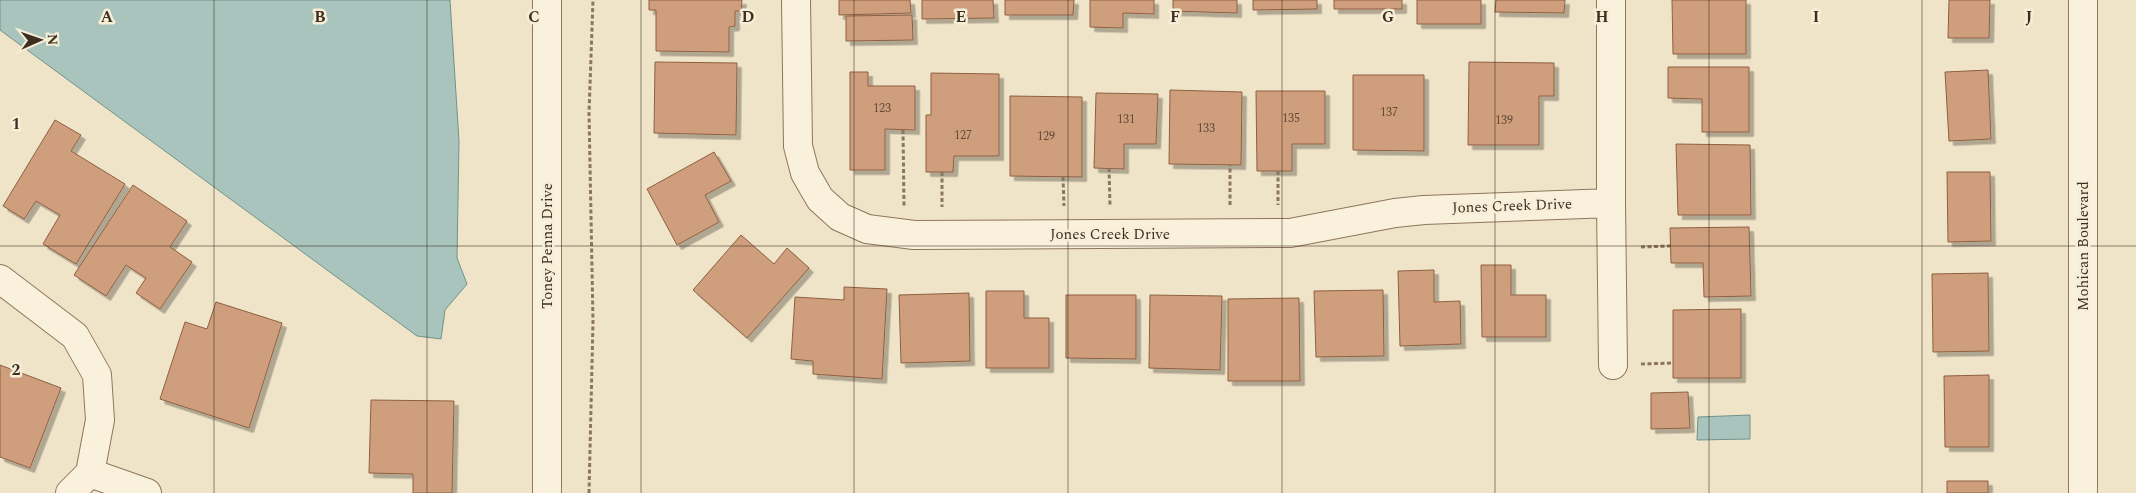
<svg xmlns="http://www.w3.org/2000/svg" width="2136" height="493" font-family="Spectral,serif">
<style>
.water{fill:#a9c4bc;stroke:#6f938a}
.building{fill:#cf9f7d;stroke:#8d5f41;filter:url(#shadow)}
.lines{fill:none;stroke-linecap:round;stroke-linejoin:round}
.minor-casing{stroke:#8d765c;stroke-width:30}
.tertiary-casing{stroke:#8d765c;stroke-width:30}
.path{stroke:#8d765c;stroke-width:3;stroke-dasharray:4 2.5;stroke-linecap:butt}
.minor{stroke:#faf1dc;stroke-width:28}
.tertiary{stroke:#faf1dc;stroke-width:28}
.grid{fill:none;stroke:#3d2e20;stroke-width:1;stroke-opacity:0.55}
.labels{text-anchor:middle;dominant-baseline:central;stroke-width:5;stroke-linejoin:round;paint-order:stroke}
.number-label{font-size:12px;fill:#624a37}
.street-label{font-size:15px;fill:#3d2e20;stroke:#f7eed8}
.grid-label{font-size:16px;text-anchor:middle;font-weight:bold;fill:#3d2e20;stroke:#f7eed8;stroke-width:5;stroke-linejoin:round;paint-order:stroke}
</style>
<defs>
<filter id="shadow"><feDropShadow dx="4.5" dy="4.5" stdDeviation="0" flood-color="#0004"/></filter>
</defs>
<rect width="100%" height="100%" fill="#f0e4c8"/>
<path class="water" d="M0,0H450L459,141L457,258L467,284L445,310L441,339L417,336L0,30Z
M1750,415V439L1697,440L1698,417Z"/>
<path class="building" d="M649,0H742L741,11H735V26L729,27V52L656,51V10H649Z
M839,0H910L911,13L839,15Z
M922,0H993L994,18L922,19Z
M1005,0H1074L1073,15H1005Z
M1090,0H1154V14L1123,13V28L1090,27Z
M1173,0H1237V13L1173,11Z
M1253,0H1317V9L1253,10Z
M1334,0H1402V9H1334Z
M1417,0H1481V24H1417Z
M1496,0H1565L1564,13L1495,12Z
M1672,0H1746V54H1673Z
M1949,0H1990L1989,38H1948Z
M912,15L913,40L846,41V16Z
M655,62L737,63L736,135L654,133Z
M1469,62L1554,63V96H1539V145H1468Z
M1668,67H1749V132H1702V99L1668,98Z
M1988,70L1991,139L1949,141L1945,72Z
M850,72H868V86H915V130L885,129V170H850Z
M931,73L999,74V156H954L953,172H926V115H931Z
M1353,75H1424V151L1353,150Z
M1170,90L1242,92L1241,165L1169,164Z
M1256,91H1325V144H1292V171H1257Z
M1096,93L1158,94L1156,144H1124V169L1094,168Z
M1010,96L1082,97V177L1010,176Z
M55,120L81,135L71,151L125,184L76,264L43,244L60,215L36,201L24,219L3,206Z
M1676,144L1750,145L1751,215H1678Z
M714,152L731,181L705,195L719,222L677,245L647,189Z
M1947,172H1990L1991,241L1948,242Z
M133,185L187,221L170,247L192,262L160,309L136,293L146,278L126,265L106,296L74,275Z
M1749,227L1751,296L1704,297L1703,263H1671L1670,228Z
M741,235L774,264L787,248L809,268L747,338L693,290Z
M1481,265H1511V295H1546V337H1482Z
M1434,270V302L1460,301L1461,344L1400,346L1398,271Z
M1988,273L1989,351L1933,352L1932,274Z
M844,287L887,289L882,379L813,374V361L791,359L795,297L844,300Z
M1383,290L1384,356L1316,357L1314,291Z
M986,291H1024V318H1049V368H986Z
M969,293L970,361L901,363L899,295Z
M1066,295H1136V359L1066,358Z
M1150,295L1222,296L1220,370L1149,368Z
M1299,298L1300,381H1228V299Z
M216,302L282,323L249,428L160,399L185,322L207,329Z
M1741,309V378H1673V310Z
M0,365L61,388L30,468L0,457Z
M1989,375V447H1945L1944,376Z
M1688,392L1690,428L1651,429V393Z
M371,400L454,401L452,493H413V474L369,473Z
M1947,481H1988V493H1947Z"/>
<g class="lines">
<defs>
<path id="minor" d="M796,0L798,146L805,173L820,199L840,217L867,229L914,235L1290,233L1395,213L1424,210L1611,203V0
M1611,203L1613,365
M0,279L75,336L97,375L100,420L90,473L70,493
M90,473L147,493
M2083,493V0"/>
<path id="tertiary" d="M547,0V493"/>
</defs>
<use href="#minor" class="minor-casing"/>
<use href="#tertiary" class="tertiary-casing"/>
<path class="path" d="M903,130L904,206
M1109,168L1110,206
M1278,171V205
M942,172V207
M1063,177L1064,206
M1230,205V165
M1641,247L1670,246
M1641,364L1673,363
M589,493L593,321L589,113L593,0"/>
<use href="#minor" class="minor"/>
<use href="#tertiary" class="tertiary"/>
</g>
<path class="grid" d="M214,0V493M427,0V493M641,0V493M854,0V493M1068,0V493M1282,0V493M1495,0V493M1709,0V493M1922,0V493M0,246H2136"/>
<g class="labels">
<g class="number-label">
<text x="882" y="108">123</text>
<text x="1389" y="112">137</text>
<text x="1291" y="118">135</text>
<text x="1126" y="119">131</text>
<text x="1504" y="120">139</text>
<text x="1206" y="128">133</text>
<text x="963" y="135">127</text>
<text x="1046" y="136">129</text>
</g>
<g class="street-label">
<text transform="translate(1512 206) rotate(-2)">Jones Creek Drive</text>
<text x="1110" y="234">Jones Creek Drive</text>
<text transform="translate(547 246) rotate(-90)">Toney Penna Drive</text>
<text transform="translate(2083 246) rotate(-90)">Mohican Boulevard</text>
</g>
</g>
<g class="grid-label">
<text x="107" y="22">A</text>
<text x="320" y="22">B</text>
<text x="534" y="22">C</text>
<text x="748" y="22">D</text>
<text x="961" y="22">E</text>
<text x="1175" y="22">F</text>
<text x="1388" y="22">G</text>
<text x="1602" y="22">H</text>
<text x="1816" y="22">I</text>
<text x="2029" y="22">J</text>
<text x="16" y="129">1</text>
<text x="16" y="375">2</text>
</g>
<g transform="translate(40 40) rotate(88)" stroke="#f7eed8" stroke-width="4" paint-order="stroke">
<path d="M0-4L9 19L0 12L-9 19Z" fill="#3d2e20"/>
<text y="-8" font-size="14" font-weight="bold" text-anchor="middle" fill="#3d2e20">N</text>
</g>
</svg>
